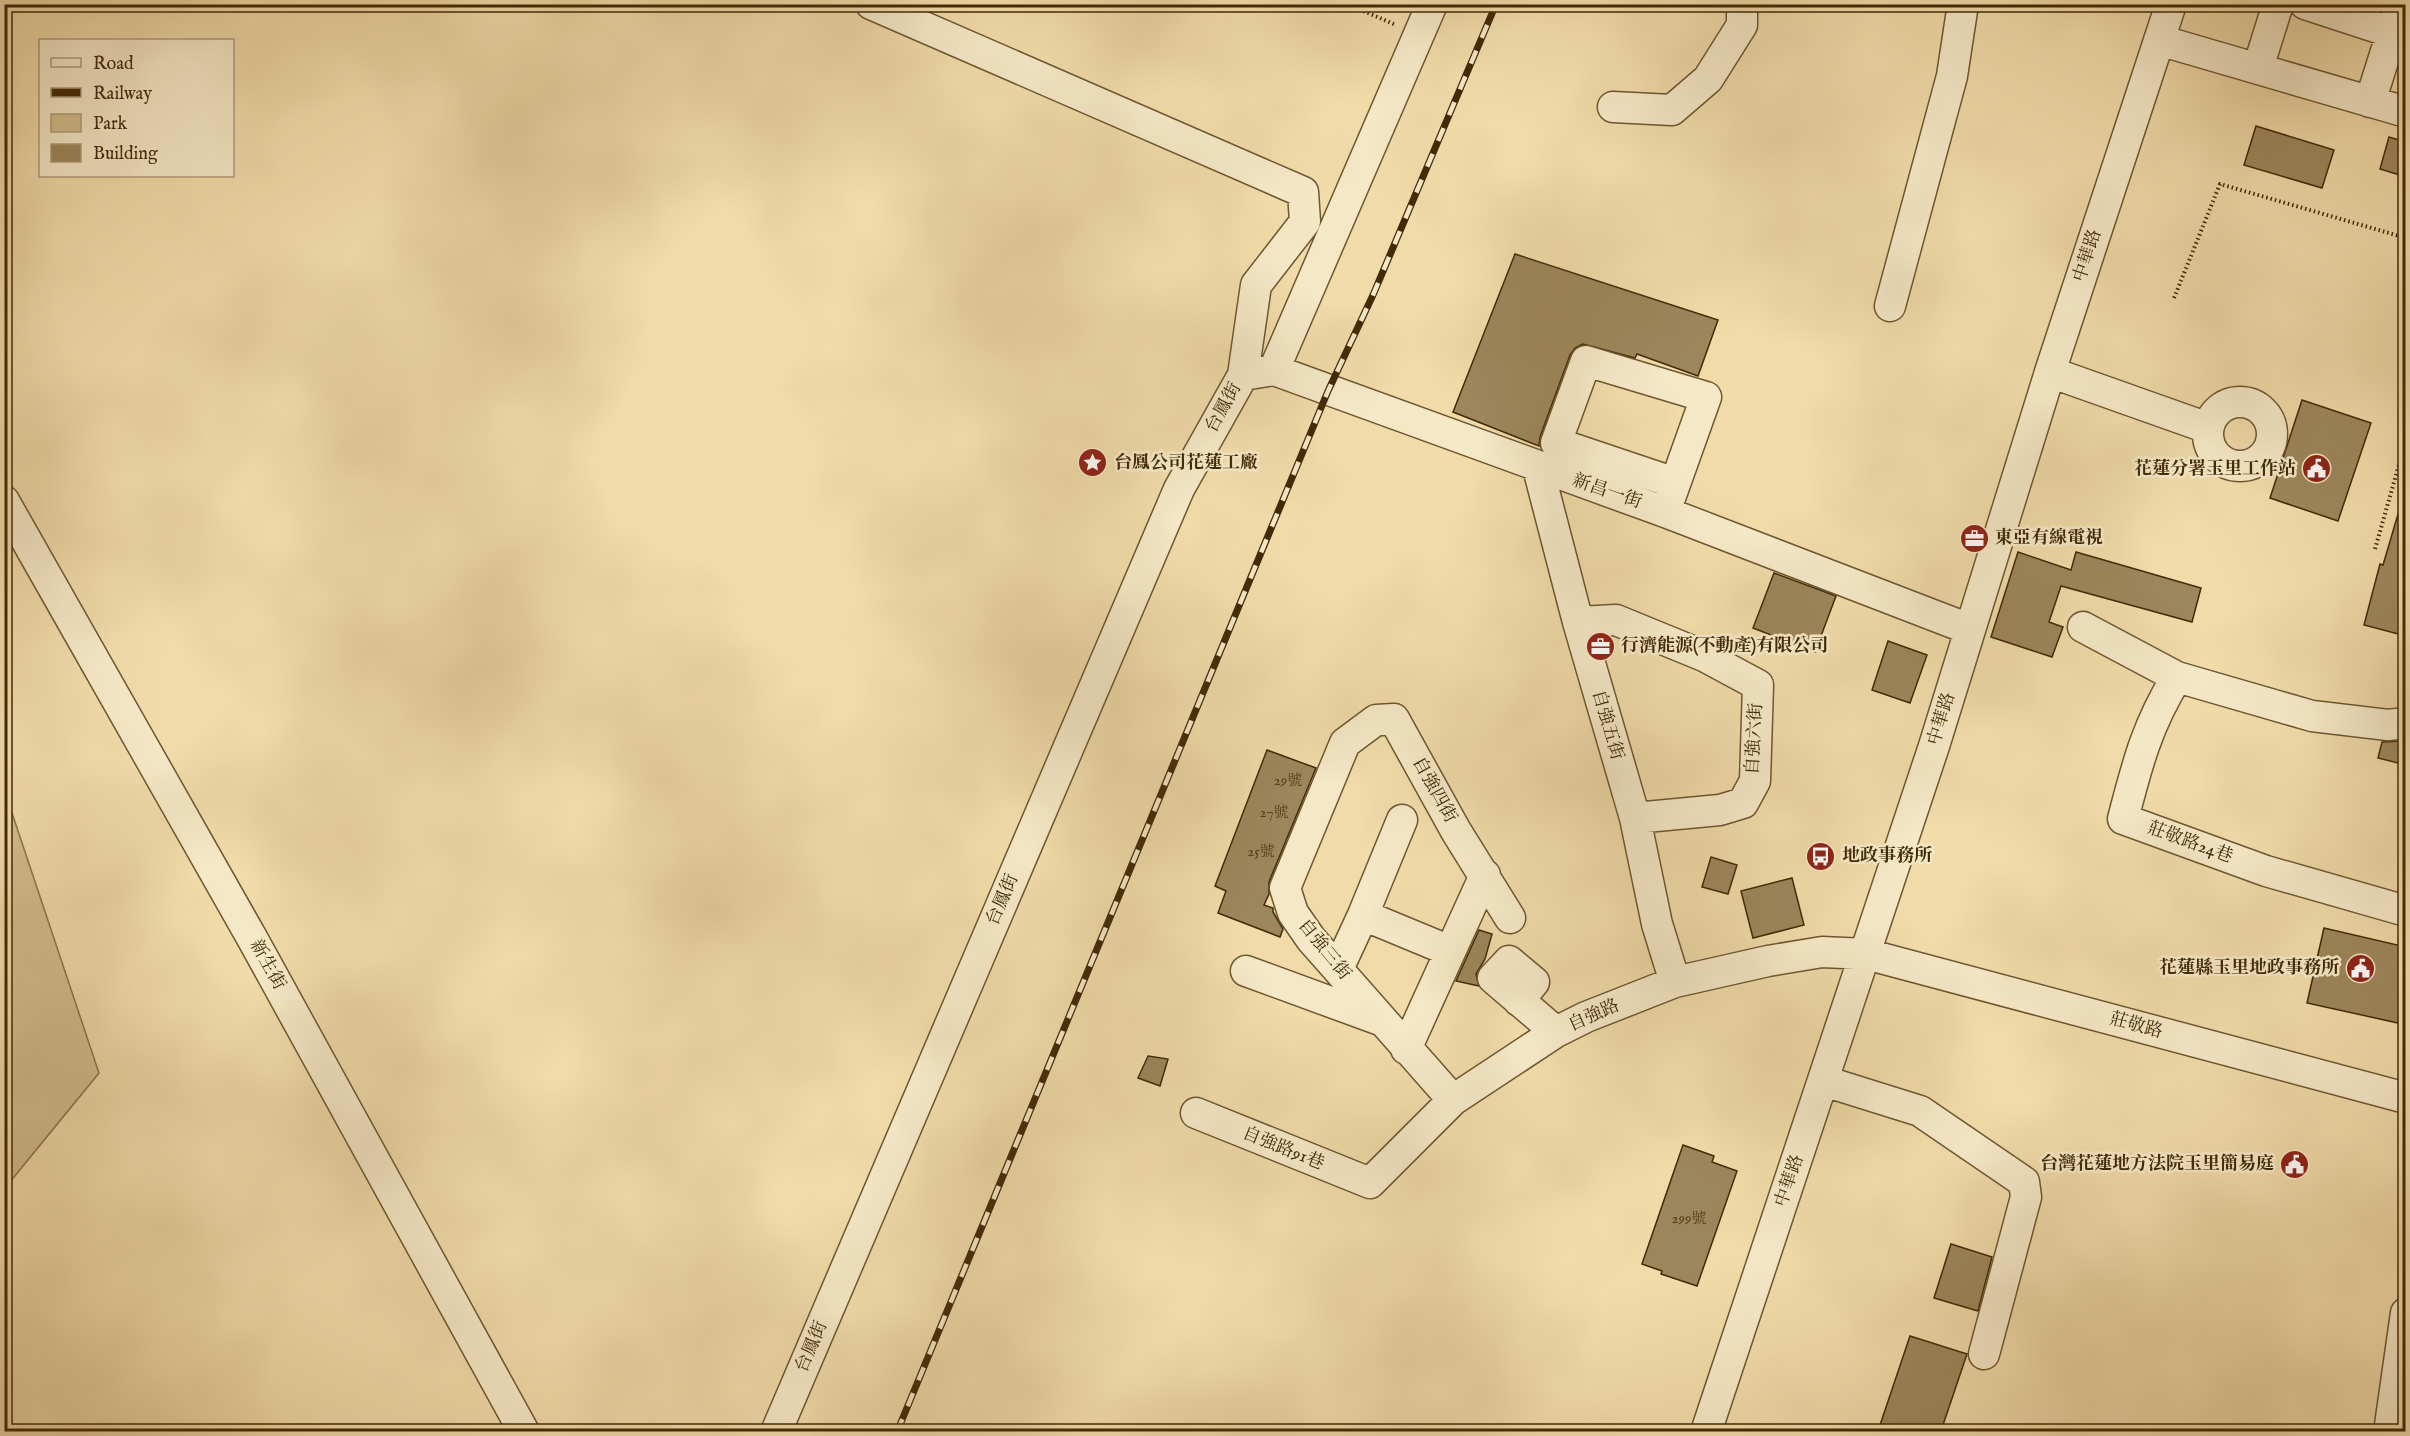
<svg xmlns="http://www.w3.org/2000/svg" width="2410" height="1436" font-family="'IM FELL English','Noto Serif TC',serif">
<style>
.green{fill:#d2bd8d;stroke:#8a744a;stroke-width:1.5}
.building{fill:#9c865b;stroke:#422a07;stroke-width:1.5}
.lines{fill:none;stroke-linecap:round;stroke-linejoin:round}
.minor-casing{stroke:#6e5630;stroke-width:33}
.path{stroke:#422a07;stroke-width:4;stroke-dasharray:1.5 3;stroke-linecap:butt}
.minor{stroke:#f5e8c7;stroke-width:30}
.rail-casing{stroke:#422a07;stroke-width:7}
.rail{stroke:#f5e8c7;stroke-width:4.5;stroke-dasharray:14;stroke-linecap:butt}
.labels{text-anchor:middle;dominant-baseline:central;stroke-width:5;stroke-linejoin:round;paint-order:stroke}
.number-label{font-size:15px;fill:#58411c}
.street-label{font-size:18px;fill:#422a07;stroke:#f5e8c7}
.poi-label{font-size:18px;font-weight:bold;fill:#422a07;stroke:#f5e8c7;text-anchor:start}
</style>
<rect width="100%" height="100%" fill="#f0dba9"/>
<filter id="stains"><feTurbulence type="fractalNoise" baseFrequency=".00333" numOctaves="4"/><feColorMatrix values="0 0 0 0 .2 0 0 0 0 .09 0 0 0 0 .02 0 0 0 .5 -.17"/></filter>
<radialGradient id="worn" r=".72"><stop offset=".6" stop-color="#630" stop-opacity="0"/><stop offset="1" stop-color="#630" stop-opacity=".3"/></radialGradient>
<path class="green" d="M4,789L99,1073L5,1188H4Z"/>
<path class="building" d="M2256,126L2334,150L2322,188L2244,165Z
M2389,137L2406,142V177L2380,169Z
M1515,254L1718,320L1698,376L1637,354L1635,358L1583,344L1575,348L1570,355L1540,437L1539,446L1453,412Z
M2302,400L2371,423L2338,521L2270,498Z
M2401,504L2406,505V636L2364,625L2380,564L2383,565Z
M2018,552L2071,570L2076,552L2201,588L2192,622L2061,586L2049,622L2063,627L2052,657L1991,637Z
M1774,573L1836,596L1815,652L1753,628Z
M1888,641L1927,655L1910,703L1872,690Z
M2402,741L2406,742V765L2378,758L2382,742Z
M1267,750L1316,768L1269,882V894L1264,905L1273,908V912L1283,929L1280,937L1218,913L1226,891L1215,886Z
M1711,857L1737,865L1728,894L1702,887Z
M1792,878L1804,925L1753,938L1741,891Z
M2324,928L2406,947V989L2398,1023L2307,1003Z
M1479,930L1492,934L1485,959L1476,974L1479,986L1456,981Z
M1148,1056L1168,1059L1160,1086L1138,1078Z
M1683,1145L1714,1156L1712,1162L1737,1171L1697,1286L1661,1274L1662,1271L1642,1264Z
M1951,1244L1992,1257L1978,1311L1934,1298Z
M1910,1336L1967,1354L1941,1431H1878Z"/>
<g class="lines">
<defs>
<path id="minor" d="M2305,4L2406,37
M2159,40L2406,112
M2258,68L2278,4
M2370,102L2401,4
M1613,107L1672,110L1708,79L1742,25V4
M1890,306L1952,76L1963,4
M1274,370L1432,4
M2050,372L2208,428
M1243,375L1274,370L1665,512L1969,629
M2208 434a32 32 0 1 1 64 0a32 32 0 1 1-64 0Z
M1538,468L1578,622L1635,818L1657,924L1675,982
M4,501L252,938L524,1432
M1665,512L1706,397L1586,361L1556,443L1675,483
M1578,622L1616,620L1704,656L1758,685L1755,781L1743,803L1720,810L1635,818
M2083,627L2177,677L2312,716L2388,725L2406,723
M2177,677C2147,725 2137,765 2123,819L2266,871L2406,911
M1363,915L1450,951
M1338,969L1363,915L1402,820
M1246,971L1380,1020
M1519,1001L1534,982L1509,961L1493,978L1556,1032
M1406,1049L1485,875
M1824,1081L1920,1111L2024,1182L2026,1197L1984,1354
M1453,1100L1311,939L1293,913L1285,888L1345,743L1376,720L1394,719L1456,831L1510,918
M1196,1113L1370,1183L1453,1100L1556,1032L1586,1017L1675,982L1768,961L1822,952L1866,954L2406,1098
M776,1432L1179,489L1243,375L1256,285L1305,222L1303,192L871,4
M1706,1432L1934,746L2050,372L2171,4
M2389,1432L2406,1313"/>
</defs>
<use href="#minor" class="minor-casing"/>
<path class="path" d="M1347,4L1396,25
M2174,298L2220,184L2406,238
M2375,549L2406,440"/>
<use href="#minor" class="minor"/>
<defs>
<path id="rail" d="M897,1432L1328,391L1373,295L1496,4"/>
</defs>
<use href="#rail" class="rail-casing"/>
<use href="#rail" class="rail"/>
</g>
<defs>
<symbol id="sight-disc" viewBox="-11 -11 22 22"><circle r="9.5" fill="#8f2418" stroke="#f5e8c7"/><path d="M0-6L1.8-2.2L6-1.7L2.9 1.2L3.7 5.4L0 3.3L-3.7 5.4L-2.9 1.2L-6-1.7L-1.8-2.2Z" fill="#fff"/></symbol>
<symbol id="civic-disc" viewBox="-11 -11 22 22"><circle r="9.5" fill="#8f2418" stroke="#f5e8c7"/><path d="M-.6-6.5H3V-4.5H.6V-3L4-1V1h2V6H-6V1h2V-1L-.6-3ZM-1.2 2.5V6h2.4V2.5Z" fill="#fff"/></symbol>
<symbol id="office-disc" viewBox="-11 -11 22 22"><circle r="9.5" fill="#8f2418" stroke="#f5e8c7"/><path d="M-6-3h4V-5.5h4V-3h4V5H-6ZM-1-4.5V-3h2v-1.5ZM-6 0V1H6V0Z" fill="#fff"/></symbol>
<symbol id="bus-disc" viewBox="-11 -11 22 22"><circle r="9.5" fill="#8f2418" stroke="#f5e8c7"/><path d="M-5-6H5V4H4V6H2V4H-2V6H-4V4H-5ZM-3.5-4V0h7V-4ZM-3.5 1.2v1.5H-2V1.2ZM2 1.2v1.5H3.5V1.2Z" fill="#fff"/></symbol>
</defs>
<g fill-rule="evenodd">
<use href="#sight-disc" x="1076" y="446" width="33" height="33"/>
<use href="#civic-disc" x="2300" y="452" width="33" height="33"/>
<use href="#office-disc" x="1958" y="522" width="33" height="33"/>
<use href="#office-disc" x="1584" y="630" width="33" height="33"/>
<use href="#bus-disc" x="1804" y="840" width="33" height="33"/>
<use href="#civic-disc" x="2344" y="952" width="33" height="33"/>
<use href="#civic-disc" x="2278" y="1148" width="33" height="33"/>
</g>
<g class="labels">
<g class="number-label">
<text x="1288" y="780">29號</text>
<text x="1274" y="812">27號</text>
<text x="1261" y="851">25號</text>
<text x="1689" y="1218">299號</text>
</g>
<g class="street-label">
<text transform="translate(2088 256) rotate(-72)">中華路</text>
<text transform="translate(1224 408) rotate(-61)">台鳳街</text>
<text transform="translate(1607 492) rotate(19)">新昌一街</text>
<text transform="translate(1942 719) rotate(-73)">中華路</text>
<text transform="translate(1607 725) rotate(74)">自強五街</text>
<text transform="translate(1755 739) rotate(-87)">自強六街</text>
<text transform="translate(1434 790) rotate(61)">自強四街</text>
<text transform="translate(2190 843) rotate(20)">莊敬路24巷</text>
<text transform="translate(1003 900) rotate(-67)">台鳳街</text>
<text transform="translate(1324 950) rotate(51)">自強三街</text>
<text transform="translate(267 965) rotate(61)">新生街</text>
<text transform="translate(1594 1016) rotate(-24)">自強路</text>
<text transform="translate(2136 1026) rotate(15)">莊敬路</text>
<text transform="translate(1283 1149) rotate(22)">自強路91巷</text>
<text transform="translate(1790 1181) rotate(-71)">中華路</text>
<text transform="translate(812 1347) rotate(-67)">台鳳街</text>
</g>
<g class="poi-label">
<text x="1114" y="463">台鳳公司花蓮工廠</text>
<text x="2296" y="469" text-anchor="end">花蓮分署玉里工作站</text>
<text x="1995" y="538">東亞有線電視</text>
<text x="1621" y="646">行濟能源(不動產)有限公司</text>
<text x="1842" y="856">地政事務所</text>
<text x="2339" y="968" text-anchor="end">花蓮縣玉里地政事務所</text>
<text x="2274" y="1164" text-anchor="end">台灣花蓮地方法院玉里簡易庭</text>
</g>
</g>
<rect width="2410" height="1436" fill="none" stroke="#f0dba9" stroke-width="24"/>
<rect x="6" y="6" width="2398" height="1424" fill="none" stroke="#422a07" stroke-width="3"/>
<rect x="12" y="12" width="2386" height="1412" fill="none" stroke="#422a07" stroke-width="1.5"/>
<rect x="39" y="39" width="195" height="138" fill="#f5e8c7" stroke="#ad9c7a" stroke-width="1.5"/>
<rect x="51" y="58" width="30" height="9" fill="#f5e8c7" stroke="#ad9c7a" stroke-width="1.5"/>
<text x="93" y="69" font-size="18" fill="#422a07">Road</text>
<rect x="51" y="88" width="30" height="9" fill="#422a07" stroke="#ad9c7a" stroke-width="1.5"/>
<text x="93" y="99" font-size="18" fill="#422a07">Railway</text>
<rect x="51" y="114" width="30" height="18" fill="#d2bd8d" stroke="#ad9c7a" stroke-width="1.5"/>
<text x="93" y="129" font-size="18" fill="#422a07">Park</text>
<rect x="51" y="144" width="30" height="18" fill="#9c865b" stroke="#ad9c7a" stroke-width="1.5"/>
<text x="93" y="159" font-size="18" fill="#422a07">Building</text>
<rect width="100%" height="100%" filter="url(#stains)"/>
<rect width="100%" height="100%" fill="url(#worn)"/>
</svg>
